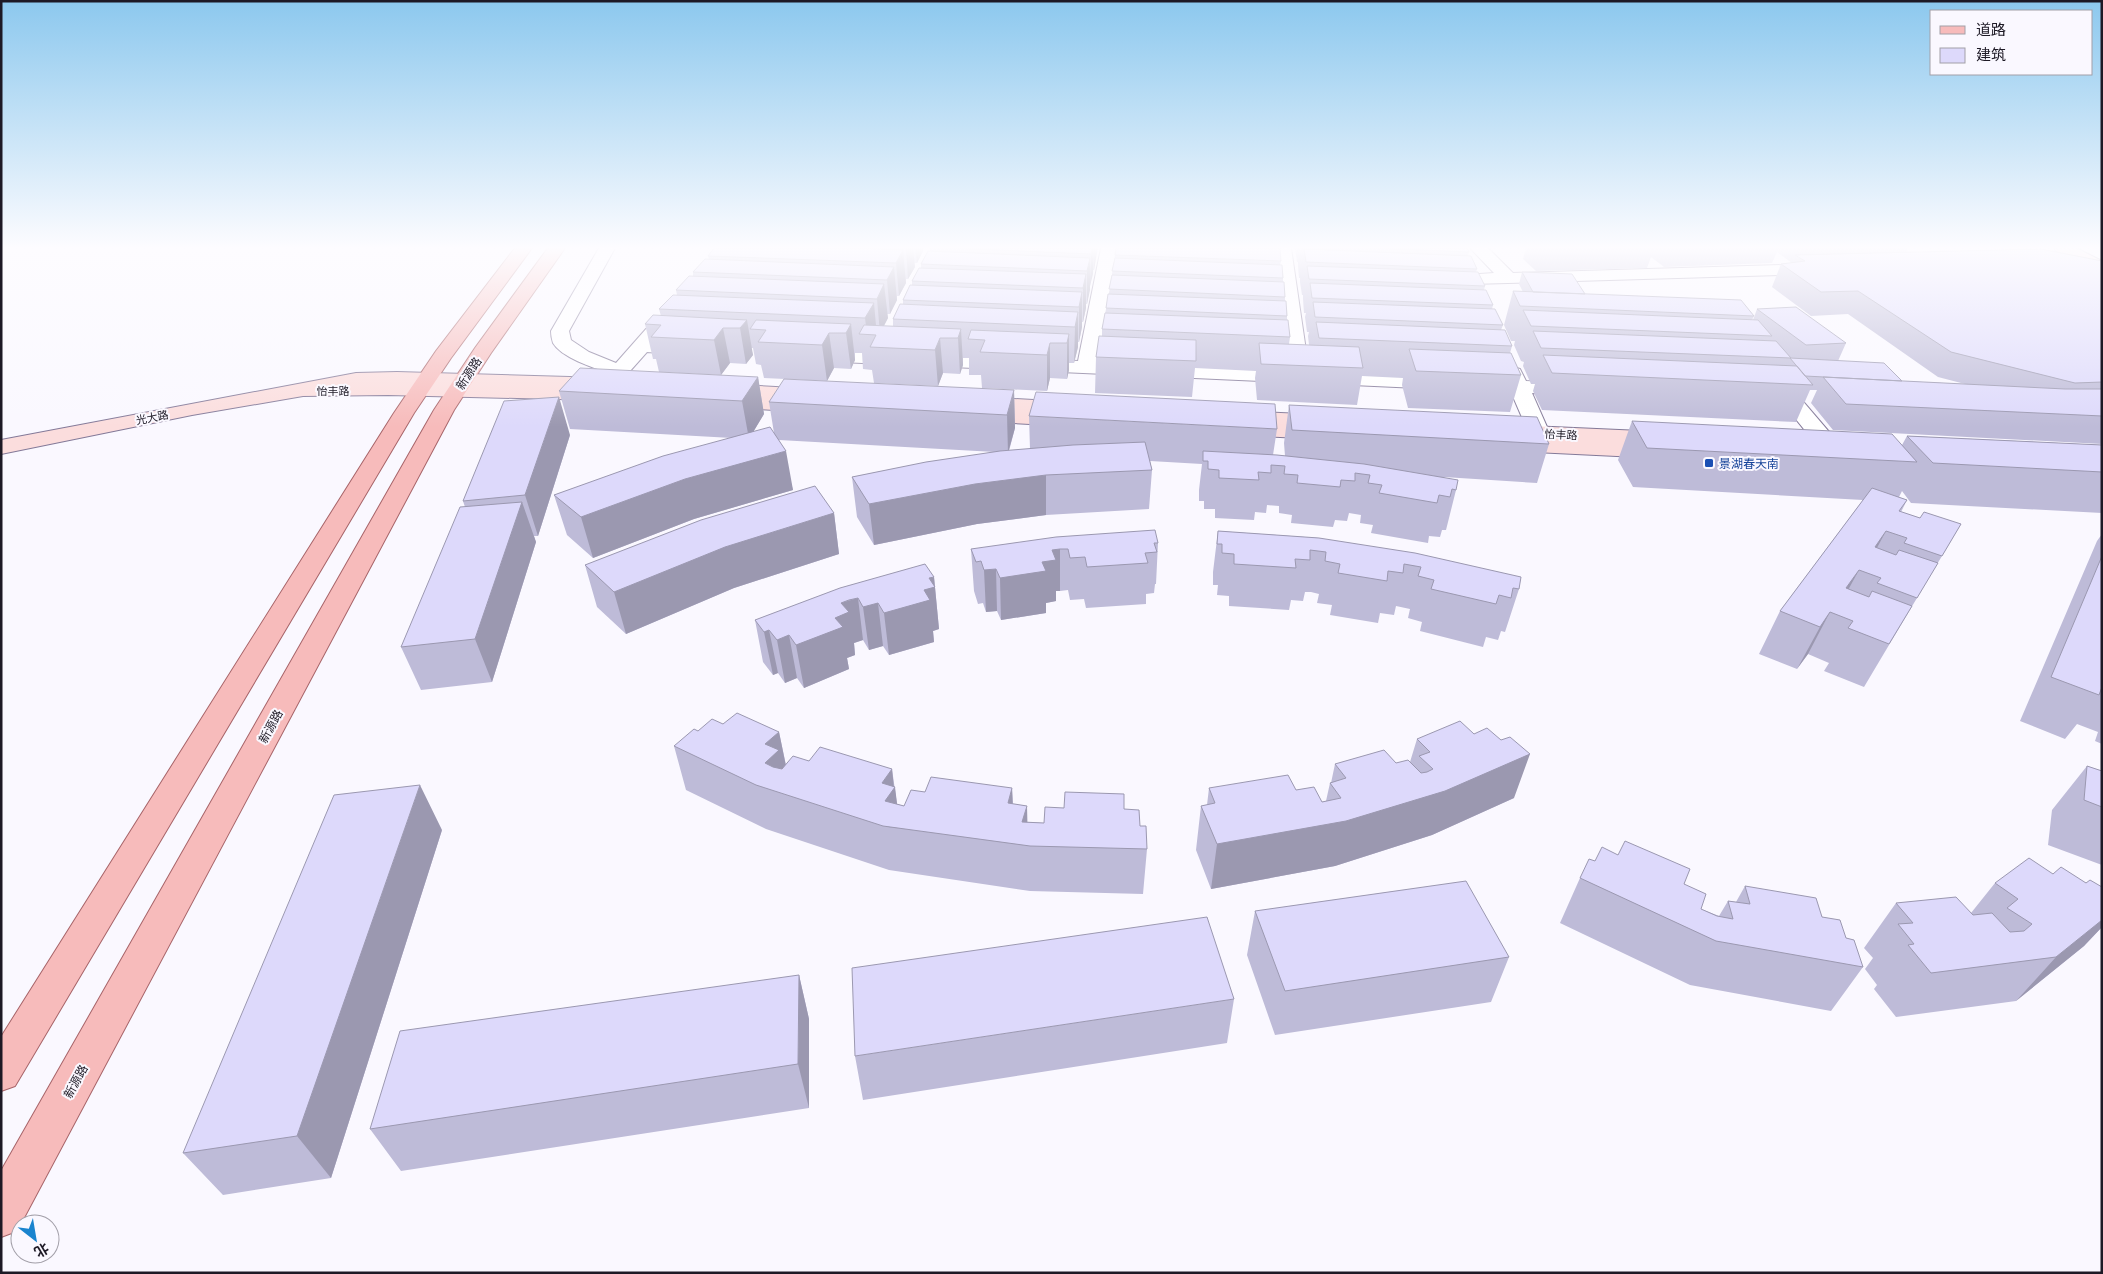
<svg xmlns="http://www.w3.org/2000/svg" width="2103" height="1274" font-family="'Playfair Display','Noto Sans SC',serif">
<style>
.lines{fill:none;stroke-linecap:round;stroke-linejoin:round}
.street-casing{stroke:#837998;stroke-width:2}
.secondary-casing{stroke:#837998;stroke-width:2}
.primary-casing{stroke:#a76469;stroke-width:2}
.street{fill:#fff;fill-rule:evenodd}
.secondary{fill:#fbdddd;fill-rule:evenodd}
.primary{fill:#f7bbbb;fill-rule:evenodd}
.wall{fill:#bebbd8}
.shaded-wall{fill:#9b98b0}
.building{fill:#ddd9fb;stroke:#9b98b0}
.transit-dot{fill:#1a4fb4;stroke:#faf8ff;stroke-width:2}
.labels{text-anchor:middle;dominant-baseline:central;stroke-width:4;stroke-linejoin:round;paint-order:stroke}
.far-street-label{font-size:11px;fill:#1d1925;stroke:#faf8ff}
.street-label{font-size:12px;fill:#1d1925;stroke:#faf8ff}
.transit-label{font-size:12px;fill:#164399;stroke:#faf8ff;text-anchor:start}
</style>
<rect width="100%" height="100%" fill="#faf8ff"/>
<g class="lines">
<defs>
<path id="street" d="M599,248H615L569,331L571,340L589,352L616,363L646,329L653,327L660,329L662,333L656,341L695,345L698,349L695,353L688,355L647,352L606,398L599,400L592,398L589,394L607,372C593,368 561,357 553,343C552,340 551,335 551,331Z
M1101,248H1117L1098,362L1289,370L1275,248H1291L1309,371L1440,377L1447,379L1450,383L1447,387L1440,389L818,361L811,359L808,355L811,351L818,349L1078,361Z
M1470,248H1488L1513,273L1817,264L1823,265L1825,269L1823,273L1817,274L1471,284L1465,283L1462,279L1465,275L1494,273Z
M1513,367L1520,369L1526,381L1572,383L1579,385L1582,389L1579,393L1572,395L1532,393L1555,445L1552,450L1544,452L1536,450L1511,392L1473,389L1470,385L1473,381L1480,379L1506,380L1503,373L1506,369Z
M1776,376L1783,378L1848,454L1851,459L1848,464L1840,466L1832,464L1766,382L1769,378Z"/>
<path id="secondary" d="M2054,248H2076L2102,261V273L2056,251Z
M397,372L605,378L612,380L615,384L612,388L604,390L607,394L604,398L597,400L388,395L303,396L192,415L1,454V440L356,373Z
M723,384L812,389L819,391L822,395L819,399L812,401L817,406L814,410L807,412L725,407L718,405L715,401L718,397L721,396L716,394L713,390L716,386Z
M977,397L1069,402L1076,404L1079,408L1076,412L1069,414L1074,416L1078,420L1074,424L1067,426L977,421L970,419L966,415L970,411L976,409L970,407L967,403L970,399Z
M1240,411L1324,415L1331,417L1335,421L1331,425L1324,427L1329,428L1332,433L1329,438L1321,439L1239,435L1231,434L1228,429L1231,424L1238,423L1233,421L1229,417L1233,413Z
M1507,425L1664,432L1672,434L1675,439L1672,444L1662,445L1666,446L1669,451L1666,456L1658,458L1512,451L1504,449L1501,444L1504,439L1511,438L1499,436L1496,431L1499,426Z"/>
<path id="primary" d="M515,248H532L451,358L414,413L15,1086L1,1091V1037L394,413L436,351Z
M548,248H565L491,353L454,410L17,1231L1,1237V1171L434,410L475,348Z"/>
</defs>
<use href="#street" class="street-casing"/>
<use href="#secondary" class="secondary-casing"/>
<use href="#primary" class="primary-casing"/>
<use href="#street" class="street"/>
<use href="#secondary" class="secondary"/>
<use href="#primary" class="primary"/>
</g>
<path class="wall" d="M714,248H916L923,251L917,263H914L915,267L908,279H906V283L899,296H897V300L890,314H887L888,318L884,326H893V319L903,304V300L912,285V281L921,268V264L930,251V248H1098L1094,270H1093L1090,286L1087,304H1086V308L1083,322H1082V327L1079,342H1078V347L1074,363H1069V370L1067,379L1050,378L1047,391L982,388L981,375H969V358H963V365L960,374L943,373L938,386L874,383L872,370L863,369L862,353H855V360L851,369L834,368L827,381L764,378L761,365L756,364L753,348H751L753,355L746,364L730,363L721,375L659,372L656,359H653L645,324L661,316L659,309L677,295L676,290L693,277V272L709,259L708,256Z
M1295,248H1467L1469,252L1468,256L1477,269L1476,272L1485,286L1484,290L1493,305L1492,309L1503,325L1501,330L1512,346L1510,353L1521,375L1510,412L1408,408L1402,385L1403,378L1362,376L1357,405L1257,400L1255,378L1256,371L1195,368L1192,397L1095,393L1096,357L1102,336V329L1109,294L1115,255L1281,261L1280,265L1283,278V282L1285,297V301L1287,316V320L1290,337L1289,344L1309,345L1308,336L1309,332H1307L1305,317L1306,313H1304L1303,299V295H1302L1300,282V278H1299L1298,266V262H1297Z
M1526,248H1908L1906,252L2102,261V444L1833,430L1811,403L1817,390H1810L1796,422L1542,410L1533,391L1535,384H1531L1523,366L1524,362L1521,361L1514,345L1515,341H1511L1504,325L1513,291L1523,292L1519,284L1522,272L1585,294L1754,316L1752,320H1753L1757,309L1846,343L1838,361L1902,381L1965,384L1938,377L1848,314L1811,316L1772,287L1781,264L1792,263L1777,252L1772,263L1664,267L1651,257L1647,268L1536,271L1523,259Z
M758,377L764,414L753,432L774,433L769,402L1014,390L1015,428L1009,451L1030,449L1029,416L1277,429L1273,455L1285,456L1284,443L1289,405L1549,444L1537,483L1444,477L1456,490L1446,530H1442L1440,537L1429,536L1428,543L1371,533L1373,525L1360,523L1361,515L1349,513L1347,521L1335,520L1333,527L1291,523L1292,515L1279,513V506L1267,505L1266,513L1255,512L1254,520L1215,518V509H1204V501H1199V490L1202,464L1150,461L1152,470L1149,509L1046,515L977,524L874,545L857,517L852,477L995,452L779,440L793,490L694,519L593,558L567,535L554,495L732,438L570,429L559,391Z
M1632,421L1902,445L1907,436L2102,445V513L1911,503L1902,491L1899,497L1907,500L1901,512L1920,518L1961,524L1864,687L1824,671L1829,663L1808,654L1797,669L1759,654L1780,611L1863,500L1633,487L1618,460Z
M570,435L538,536H534L536,542L492,682L421,690L401,647L465,507L463,501Z
M834,513L839,554L734,588L626,634L597,607L585,565Z
M1218,531L1319,538L1519,589L1505,632L1501,631L1498,640L1486,637L1483,647L1420,631L1422,622L1408,618L1410,609L1396,606L1394,615L1380,613L1378,623L1330,615L1332,605L1317,603L1319,594L1311,592H1305L1303,601L1291,600L1289,610L1229,606V596L1217,595L1218,585H1213V572Z
M2102,534V744L2095,741L2098,732L2077,724L2065,739L2020,721L2097,541Z
M1158,543L1156,584H1155L1154,593L1146,594V604L1086,608L1084,599L1070,600L1068,590L1060,591H1056V601L1046,603V613L1001,620L997,611L986,612L983,603L978,604L974,591L971,549Z
M934,577L939,629L933,631L934,642L889,655L883,646L869,650L863,640L854,643L855,655L847,658L849,669L804,688L797,678L785,683L778,673L773,675L763,662L755,620Z
M723,724L779,732L786,765L809,761L892,769L897,804L904,806L925,792L1012,788L1013,804L1027,806V822L1044,823L1124,809L1140,826L1147,849L1143,894L1030,891L889,870L766,829L686,790L674,746L698,731Z
M1417,739L1514,798L1432,835L1335,866L1211,889L1196,850L1201,806L1207,805L1209,788L1296,790L1322,802L1326,801L1330,783H1331L1335,764L1396,763L1410,762Z
M2087,766L2102,771V865L2048,845L2052,810Z
M442,830L331,1178L223,1195L183,1153Z
M1595,861L1684,884L1701,909L1719,916L1728,901L1736,902L1745,886L1822,917L1846,938L1863,967L1831,1011L1690,985L1560,923L1580,878Z
M2053,874L2102,887V927L2084,946L2016,1001L1896,1017L1874,989L1877,985L1865,969L1873,958L1864,948L1896,903L1971,913L1995,883Z
M1255,911L1509,957L1491,1002L1275,1035L1247,955Z
M799,975L809,1019V1108L401,1171L370,1129Z
M1234,999L1227,1043L863,1100L855,1056Z"/>
<path class="shaded-wall" d="M906,248H913L915,267L908,279Z
M915,248H923V251L917,263Z
M1092,248H1094L1093,274L1090,286L1091,254Z
M1094,248H1097L1096,258L1094,270Z
M903,250L906,283L899,296L896,263Z
M1090,258V290L1087,304V271Z
M894,267L897,300L890,314L887,280Z
M1086,274V308L1083,322V288Z
M884,284L888,318L880,333L877,299Z
M1082,292V327L1079,342V307Z
M874,303L877,337L876,335L867,334L865,318Z
M1078,312V347L1074,363L1075,327Z
M747,320L753,355L746,364L740,328Z
M851,324L855,360L851,369L846,333Z
M723,328L730,363L721,375L714,340Z
M961,329L963,365L960,374L958,338Z
M829,333L834,368L827,381L822,345Z
M1069,334V370L1067,379V343Z
M940,338L943,373L938,386L935,350Z
M1050,343V378L1047,391V355Z
M758,377L764,414L749,439L742,401Z
M1014,390L1015,428L1008,453L1007,415Z
M559,397L570,435L538,536L525,495Z
M786,451L793,490L694,519L593,558L581,517L685,479Z
M1046,475V515L977,524L874,545L869,504L975,484Z
M522,502L536,542L492,682L475,639Z
M834,513L839,554L734,588L626,634L614,592L725,547Z
M1886,531L1864,572L1875,547Z
M1060,549V591H1056V601L1046,603V613L1001,620L1000,578L1042,562L1052,550Z
M996,569L997,611L986,612L984,570Z
M1859,570L1836,612L1846,588Z
M934,577L939,629L933,631L934,642L889,655L884,613L929,578Z
M858,598L863,640L854,643L855,655L847,658L849,669L804,688L796,645L835,618L841,603Z
M878,603L883,646L869,650L863,607Z
M1830,612L1808,654L1797,669L1820,627Z
M769,630L778,673L773,675L764,632Z
M789,635L797,678L785,683L777,640Z
M779,732L788,776L765,763V744Z
M1530,754L1514,798L1432,835L1335,866L1211,889L1217,844Z
M892,769L894,788L895,787L900,828L888,827L882,783Z
M420,785L442,830L331,1178L297,1136Z
M1012,788L1014,832L1008,803Z
M1027,806L1028,846L1022,822Z
M2102,920V927L2084,946L2016,1001L2056,957Z
M799,975L809,1019V1108L798,1064Z"/>
<path class="building" d="M714,248H856L903,250L896,263L708,256Z
M952,248H1092L1091,254Z
M1116,248H1280L1281,261L1115,255Z
M1376,248H1467L1469,252Z
M1304,249L1471,256L1477,269L1306,262Z
M2041,249L2102,261V382L2075,383L1951,352L1858,291L1821,292L1781,264L1805,261L1795,255Z
M928,251L1090,258L1087,271L921,264Z
M1115,258L1282,265L1283,278L1112,271Z
M705,259L894,267L887,280L693,272Z
M1307,266L1478,272L1485,286L1309,279Z
M919,268L1086,274L1083,288L912,281Z
M1522,272L1572,274L1585,294L1533,292Z
M1112,275L1284,282L1285,297L1109,289Z
M689,276L884,284L877,299L676,290Z
M1310,283L1486,290L1493,305L1312,298Z
M910,285L1082,292L1079,307L903,300Z
M1513,291L1741,300L1754,316L1520,306Z
M1108,294L1286,301L1287,316L1106,308Z
M673,295L874,303L865,318L659,309Z
M1313,302L1495,309L1503,325L1315,317Z
M900,304L1078,312L1075,327L893,319Z
M1796,307L1846,343L1806,345L1757,309Z
M1523,310L1758,320L1772,336L1531,326Z
M1105,313L1288,320L1290,337L1102,329Z
M653,315L747,320L740,328H723L714,340L651,337L661,325L645,324Z
M756,320L851,324L846,333H829L822,345L758,342L766,330L750,329Z
M1316,322L1505,330L1512,346L1319,338Z
M864,325L961,329L958,338H940L935,350L870,347L876,335L859,334Z
M971,330L1069,334L1067,343H1050L1047,355L980,352L985,340L968,339Z
M1533,331L1776,341L1791,358L1541,348Z
M1099,336L1196,340V361L1096,357Z
M1259,343L1359,347L1363,368L1261,364Z
M1409,349L1511,353L1521,375L1416,371Z
M1543,355L1797,366L1813,385L1552,373Z
M1790,358L1884,363L1902,381L1805,376Z
M580,368L758,377L742,401L559,391Z
M1823,377L2065,389H2102V416L1846,404Z
M784,379L1014,390L1007,415L769,402Z
M1036,392L1275,404L1277,429L1029,416Z
M559,397L525,495L463,501L504,401Z
M1289,405L1537,417L1549,444L1292,430Z
M1632,421L1892,434L1917,462L1647,448Z
M770,427L786,451L685,479L581,517L554,495L663,456Z
M1907,436L2102,445V472L1933,463Z
M1145,442L1152,470L1046,475L975,484L869,504L852,477L926,462L1000,451L1073,445Z
M1203,451L1277,455L1364,464L1458,480L1456,490L1452,489L1450,497L1439,495L1437,503L1379,493L1382,485L1368,483L1370,475L1362,474L1355,473V481L1341,480L1340,487L1297,483L1298,475L1284,474L1285,466L1271,465V473L1258,472L1259,480L1219,478V470L1208,469V461H1203Z
M815,486L834,513L725,547L614,592L585,565L701,520Z
M1872,488L1907,500L1899,511L1920,518L1924,512L1961,524L1942,556L1904,543L1907,538L1886,531L1875,547L1896,555L1899,550L1938,563L1917,598L1877,583L1881,578L1859,570L1846,588L1869,597L1872,591L1912,606L1889,644L1848,628L1853,621L1830,612L1820,627L1780,611Z
M522,502L475,639L401,647L460,507Z
M1155,530L1158,543H1154L1157,552L1145,553L1148,563L1087,567L1085,557L1070,558L1068,549H1060L1052,550L1056,560L1042,562L1046,571L1000,578L996,569L984,570L981,561L976,562L971,549L1056,537Z
M1218,531L1319,538L1415,553L1521,577L1519,589L1513,588L1511,598L1499,595L1496,604L1431,589L1434,580L1418,576L1421,567L1404,564L1403,573L1388,571L1387,581L1338,573L1340,564L1325,561L1326,552L1310,550V560L1295,559L1296,568L1234,564V554L1222,553V544H1217Z
M2102,556V687L2099,695L2051,677Z
M925,564L934,577L929,578L935,587L924,590L930,600L884,613L878,603L863,607L858,598L849,600L841,603L849,612L835,618L843,627L796,645L789,635L777,640L769,630L764,632L755,620L840,588Z
M737,713L779,732L765,744L779,750L765,763L773,767L782,769L793,756L809,761L820,747L892,769L882,783L895,787L885,801L904,806L911,790L925,792L931,777L1012,788L1008,803L1027,806L1022,822L1044,823L1045,807L1064,808L1065,792L1124,794V809L1139,810L1140,826H1146L1147,849L1030,846L883,826L756,785L674,746L694,729L698,731L712,719L723,724Z
M1460,721L1474,734L1487,728L1501,740L1510,737L1530,754L1445,791L1346,821L1217,844L1201,806L1215,803L1209,788L1288,775L1296,790L1314,787L1322,802L1341,798L1330,783L1346,778L1335,764L1384,750L1396,763L1408,760L1421,773L1427,772L1433,769L1419,756L1430,752L1417,739Z
M2087,766L2102,771V807L2084,800Z
M420,785L297,1136L183,1153L334,795Z
M1625,841L1690,869L1684,884L1706,894L1701,909L1717,916L1733,919L1728,901L1750,904L1745,886L1816,898L1822,917L1840,920L1846,938L1854,940L1863,967L1716,941L1580,878L1589,859L1595,861L1602,847L1618,855Z
M2029,858L2053,874L2061,867L2086,883L2090,880L2102,887V920L2056,957L1931,973L1908,945L1914,944L1898,924L1913,923L1896,903L1956,897L1973,915L1992,913L2010,932L2024,931L2032,924L2007,908L2018,899L1995,883Z
M1466,881L1509,957L1285,991L1255,911Z
M1207,917L1234,999L855,1056L852,968Z
M799,975L798,1064L370,1129L400,1031Z"/>
<linearGradient id="sky" x2="0" y2="1"><stop stop-color="#8cc8ee"/><stop offset="0.58" stop-color="#fdfcff"/><stop offset="1" stop-color="#fdfcff" stop-opacity="0"/></linearGradient>
<rect width="2103" height="427" fill="url(#sky)"/>
<rect class="transit-dot" x="1704" y="458" width="10" height="10" rx="2.5"/>
<g class="labels">
<g class="far-street-label">
<text x="333" y="390">怡丰路</text>
<text transform="translate(152 417) rotate(-11)">光大路</text>
<text transform="translate(1561 434) rotate(3)">怡丰路</text>
</g>
<g class="street-label">
<text transform="translate(468 373) rotate(-57)">新源路</text>
<text transform="translate(270 726) rotate(-61)">新源路</text>
<text transform="translate(75 1081) rotate(-61)">新源路</text>
</g>
<g class="transit-label">
<text x="1719" y="463">景湖春天南</text>
</g>
</g>
<rect width="2103" height="1274" fill="none" stroke="#1d1925" stroke-width="5"/>
<rect x="1930" y="10" width="162" height="65" fill="#faf8ff" stroke="#a29fa8"/>
<rect x="1940" y="26" width="25" height="8" fill="#f7bbbb" stroke="#a29fa8"/>
<text x="1976" y="35" font-size="15" fill="#1d1925">道路</text>
<rect x="1940" y="48" width="25" height="15" fill="#ddd9fb" stroke="#a29fa8"/>
<text x="1976" y="60" font-size="15" fill="#1d1925">建筑</text>
<g transform="translate(35 1239) rotate(149)"><circle r="24" fill="#faf8ff" stroke="#a29fa8"/>
<path d="M0-4L9 19L0 12L-9 19Z" fill="#1a84ce"/>
<text y="-8" font-size="14" font-weight="bold" text-anchor="middle" fill="#1d1925">北</text>
</g>
</svg>
